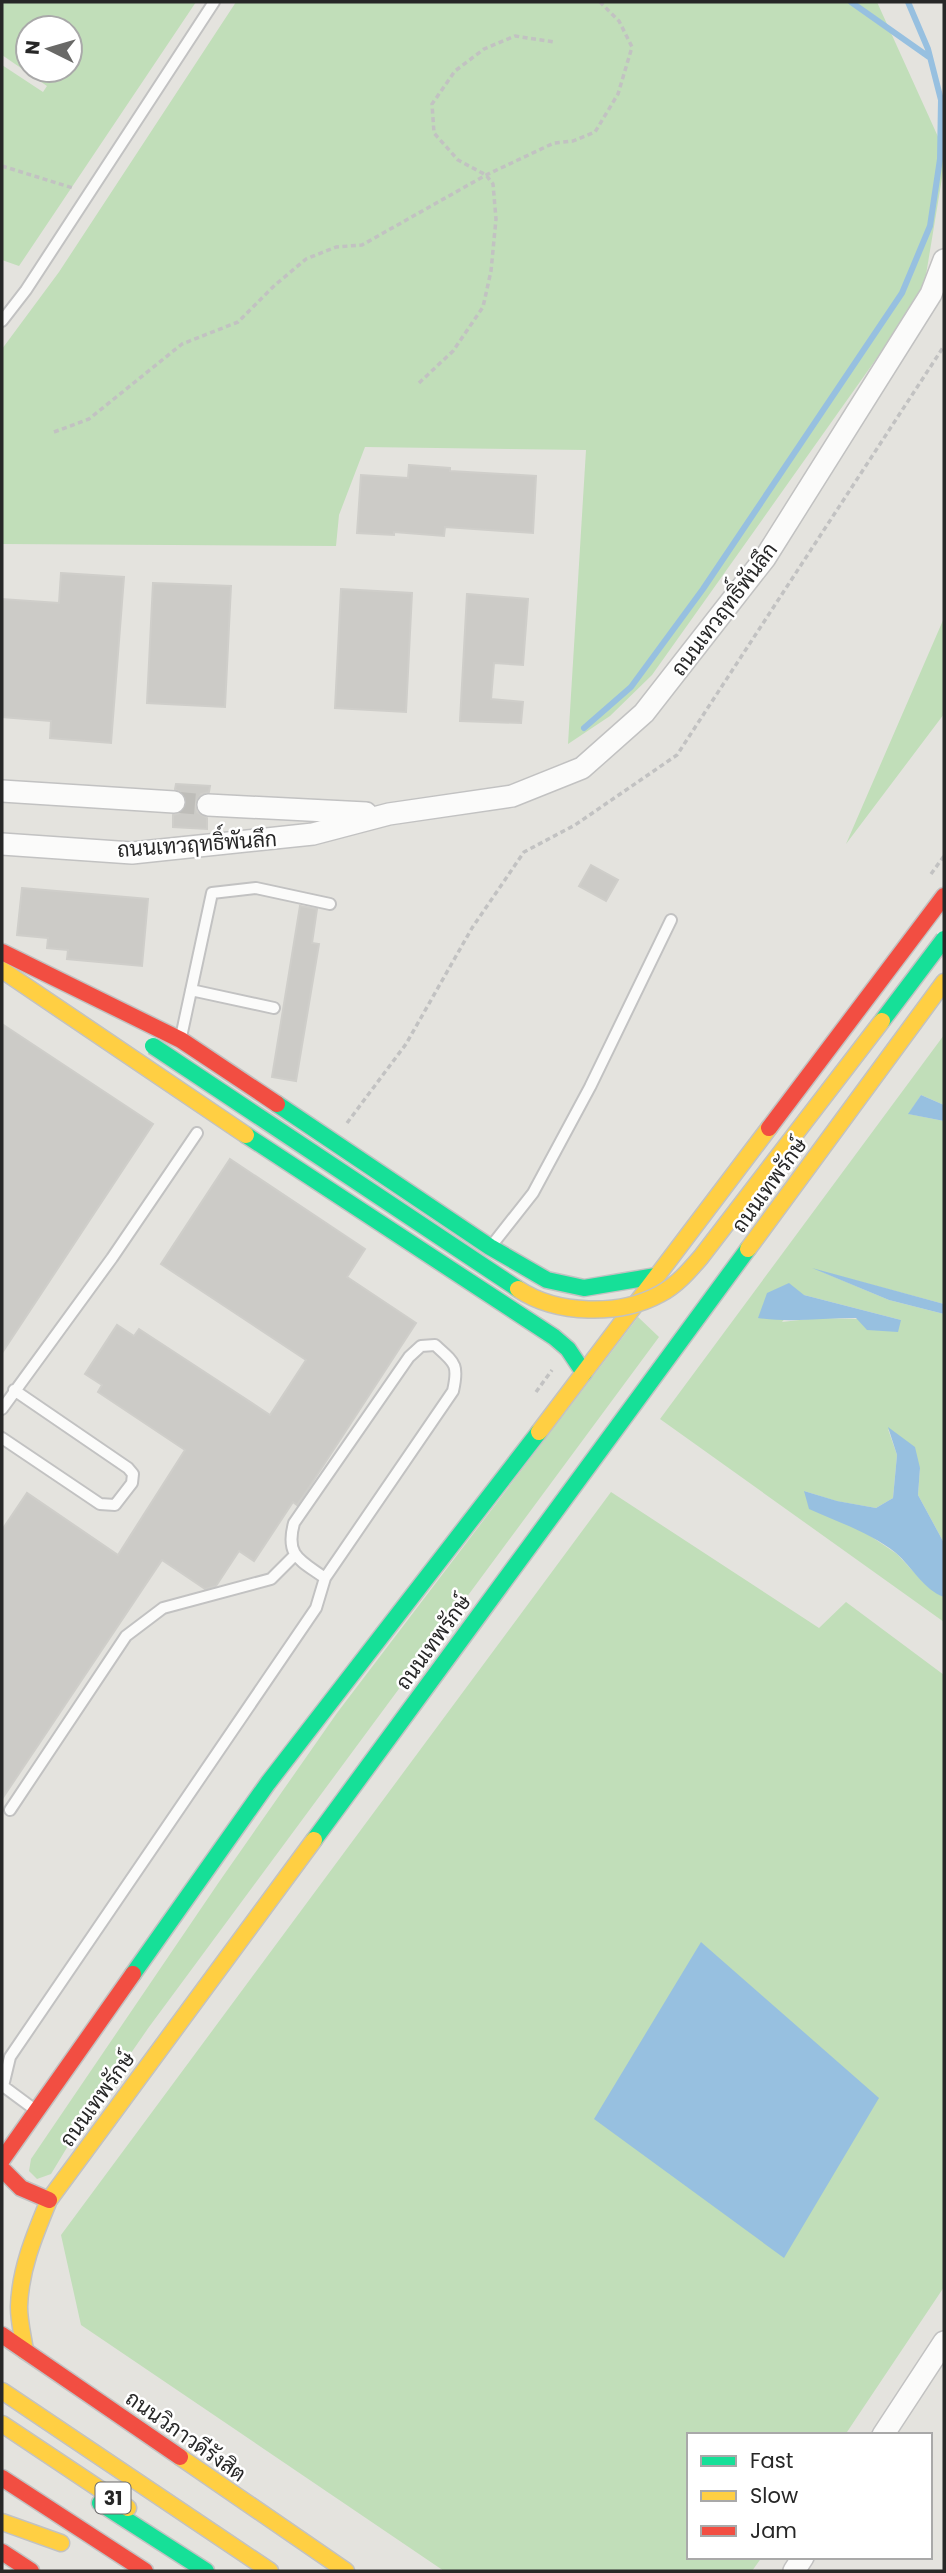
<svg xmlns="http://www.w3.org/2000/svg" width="946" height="2573" font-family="Poppins,Sarabun,sans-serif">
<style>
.green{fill:#c1deb9;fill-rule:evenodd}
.water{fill:#97c0e0}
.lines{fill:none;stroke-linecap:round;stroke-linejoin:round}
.stream{stroke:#97c0e0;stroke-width:6}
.building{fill:#cccbc7;stroke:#cfceca;stroke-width:2}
.street-tunnel{stroke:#bebdb9;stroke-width:21;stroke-dasharray:21 10;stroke-linecap:butt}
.lane-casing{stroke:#c2c2c2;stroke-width:14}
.street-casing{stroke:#c2c2c2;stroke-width:24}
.fast-casing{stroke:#c2c2c2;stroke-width:19}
.slow-casing{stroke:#c2c2c2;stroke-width:19}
.jam-casing{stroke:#c2c2c2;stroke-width:19}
.path{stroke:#c2c2c2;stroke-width:3.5;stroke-dasharray:5 3.5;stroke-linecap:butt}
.lane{stroke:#fbfbfa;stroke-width:10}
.street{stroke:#fbfbfa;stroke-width:21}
.fast{stroke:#16e098;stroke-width:16}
.slow{stroke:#ffcf43;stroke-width:16}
.jam{stroke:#f24e42;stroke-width:16}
.fast-bridge-casing{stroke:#c2c2c2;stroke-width:19;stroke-linecap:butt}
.slow-bridge-casing{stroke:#c2c2c2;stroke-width:19;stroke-linecap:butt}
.fast-bridge{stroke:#16e098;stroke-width:16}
.slow-bridge{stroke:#ffcf43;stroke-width:16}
.labels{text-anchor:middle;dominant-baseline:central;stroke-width:5;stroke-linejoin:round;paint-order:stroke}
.shield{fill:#fff;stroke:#686868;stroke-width:2}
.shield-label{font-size:19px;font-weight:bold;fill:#272727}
.street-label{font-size:21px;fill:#272727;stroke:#fff}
</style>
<rect width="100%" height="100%" fill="#e4e3de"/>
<path class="green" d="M2,2H196L19,266L2,260V65L43,92L47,86L2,55ZM28,28H70V70H28Z
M236,2H877L944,150V166L923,293L652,675L610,716L568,744L586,450L365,447L339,515L336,546L2,544V349L59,272Z
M944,618V714L846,844Z
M944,1035V1105L921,1095L909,1114L944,1121V1304L820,1271L889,1300L944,1314V1543L918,1495L920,1468L888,1429L897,1455L893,1498L876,1508L836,1501L804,1491L897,1554L924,1583L944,1597V1622L660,1419ZM804,1295L901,1320L817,1318L782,1322Z
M638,1317L659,1337L149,2027L77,2131L51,2174L37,2179L29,2171L31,2159L219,1882L337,1713Z
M611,1492L819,1628L846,1602L944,1675V2287L845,2435H689V2557H762L752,2571H444L81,2325L61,2235Z"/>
<path class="water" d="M921,1095L944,1105V1121L908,1114Z
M812,1268L944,1304V1314L889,1300Z
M789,1283L804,1295L901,1320L898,1332L867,1330L856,1318C823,1318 790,1323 758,1318L767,1293Z
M888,1427L915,1447L920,1468L918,1495L944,1543V1597C924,1590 912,1567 896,1553C871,1533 838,1522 809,1509L804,1491L837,1501L876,1508L893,1498L897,1455Z
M701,1942L879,2098L784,2258L594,2119Z"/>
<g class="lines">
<path class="stream" d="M851,2L929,57
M584,728L631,687L703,589L902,293L930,226L940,159L941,100L928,49L908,2"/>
</g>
<path class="building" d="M409,465L450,468V471L536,476L533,533L445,527L444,536L394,532V535L357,533L361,475L408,478Z
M61,573L124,577L111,743L50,738L51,721L2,717V599L59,603Z
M153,583L231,586L225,707L147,703Z
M341,589L412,593L406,712L335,708Z
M467,594L528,599L523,665L494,663L491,699L523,702L521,723L460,721Z
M176,784L210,786L209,792L201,794L195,804L197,812L207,818V829L173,827V815L180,813L187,804L185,796L175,789Z
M591,865L618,880L606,901L579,886Z
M22,888L148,899L142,966L67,959L68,950L47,948L48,938L17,935Z
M300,906L317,909L312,943L319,944L296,1081L272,1077Z
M2,1024L153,1124L2,1353Z
M230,1159L365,1249L347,1277L416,1323L306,1492L297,1505L293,1502L254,1561L239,1551L216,1586L205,1589L162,1560L2,1799V1530L27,1493L118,1555L185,1450L98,1392L102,1385L85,1374L117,1325L134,1336L139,1329L270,1415L306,1360L161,1264Z"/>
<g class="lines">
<path class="street-tunnel" d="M174,802L208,805"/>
<defs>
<path id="lane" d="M2,321L26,290L214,2
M191,990L274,1008
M181,1037L212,893L256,888L330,904
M492,1245L533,1193L590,1087L671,920
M2,1409L112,1258L197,1133
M2,1438L100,1504L115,1505L132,1483L133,1474L128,1468L14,1390
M10,1810L126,1636L163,1608L271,1579L294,1556
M34,2109L3,2086L10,2057L316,1608L325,1578L453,1391C459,1364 455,1363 435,1345L421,1346L409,1357L294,1523C285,1556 300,1560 325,1578"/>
<path id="street" d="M2,791L174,802
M208,805L366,813
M2,844L132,853L313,834L389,814L512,796L582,768L644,713L765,558L931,294L944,260
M883,2435L944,2342
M794,2571L803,2557"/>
<path id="fast" d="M277,1104L490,1247L547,1280L584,1288L656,1276
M246,1135L554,1337L568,1349L584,1373
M314,1840L748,1249
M133,1974L268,1783L539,1432
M100,2503L206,2571"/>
<path id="slow" d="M2,970L246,1135
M748,1249L944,982
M539,1432L769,1128
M25,2351C23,2336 19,2322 19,2307C20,2269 35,2234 49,2200L314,1840
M2,2391L270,2571
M2,2424L128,2508
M180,2457L346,2571
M2,2522L61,2543"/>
<path id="jam" d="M2,952L181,1040L277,1104
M769,1128L944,896
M2,2160L133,1974
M2,2169L21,2188L49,2200
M2,2335L180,2457
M2,2478L145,2571
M2,2552L31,2571"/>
</defs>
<use href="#lane" class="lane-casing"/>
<use href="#street" class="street-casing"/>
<use href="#fast" class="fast-casing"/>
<use href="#slow" class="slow-casing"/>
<use href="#jam" class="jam-casing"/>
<path class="path" d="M2,166L73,188
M419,383L453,351L483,307L491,271L496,219L493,184L486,175L458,160L434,133L432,104L455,71L484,49L515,36L554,42
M54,432L89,419L182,344L238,322L275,285L306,259L336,247L362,245L486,175L554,143L573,141L595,132L618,94L632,47L619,21L600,2
M931,874L944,856
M347,1123L406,1044L472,928L524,852L575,825L677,755L944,346
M536,1392L552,1370"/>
<use href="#lane" class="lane"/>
<use href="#street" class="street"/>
<use href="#fast" class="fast"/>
<use href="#slow" class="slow"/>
<use href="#jam" class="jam"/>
<defs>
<path id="fast-bridge" d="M882,1021L944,939
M153,1046L518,1289"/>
<path id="slow-bridge" d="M518,1289C557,1315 620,1316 660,1294C677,1285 689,1271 701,1257L882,1021"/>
</defs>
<use href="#fast-bridge" class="fast-bridge-casing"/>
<use href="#slow-bridge" class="slow-bridge-casing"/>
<use href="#fast-bridge" class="fast-bridge"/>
<use href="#slow-bridge" class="slow-bridge"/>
</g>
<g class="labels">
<rect class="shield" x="95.5" y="2482.5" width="35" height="31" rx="5"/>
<g class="shield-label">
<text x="113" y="2498">31</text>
</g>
<g class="street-label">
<text transform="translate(724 609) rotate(-53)">ถนนเทวฤทธิ์พันลึก</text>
<text transform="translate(197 844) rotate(-4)">ถนนเทวฤทธิ์พันลึก</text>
<text transform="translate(769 1185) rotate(-54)">ถนนเทพรักษ์</text>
<text transform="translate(433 1642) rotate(-54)">ถนนเทพรักษ์</text>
<text transform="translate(97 2099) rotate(-54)">ถนนเทพรักษ์</text>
<text transform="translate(186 2436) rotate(35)">ถนนวิภาวดีรังสิต</text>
</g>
</g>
<rect width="946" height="2573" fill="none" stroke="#272727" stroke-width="7"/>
<rect x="687" y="2433" width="245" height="126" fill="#ffffff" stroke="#a9a9a9" stroke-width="2"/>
<rect x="701" y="2456" width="35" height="10" fill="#16e098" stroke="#a9a9a9" stroke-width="2"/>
<text x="750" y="2468" font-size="21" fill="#272727">Fast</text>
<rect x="701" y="2491" width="35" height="10" fill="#ffcf43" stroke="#a9a9a9" stroke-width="2"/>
<text x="750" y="2503" font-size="21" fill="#272727">Slow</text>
<rect x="701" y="2526" width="35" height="10" fill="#f24e42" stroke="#a9a9a9" stroke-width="2"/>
<text x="750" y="2538" font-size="21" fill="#272727">Jam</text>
<g transform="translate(49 49) rotate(275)"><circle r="33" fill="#ffffff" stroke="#a9a9a9" stroke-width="2"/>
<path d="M0-5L12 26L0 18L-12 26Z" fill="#696967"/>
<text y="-10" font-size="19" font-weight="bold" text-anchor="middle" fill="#272727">N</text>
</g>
</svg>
